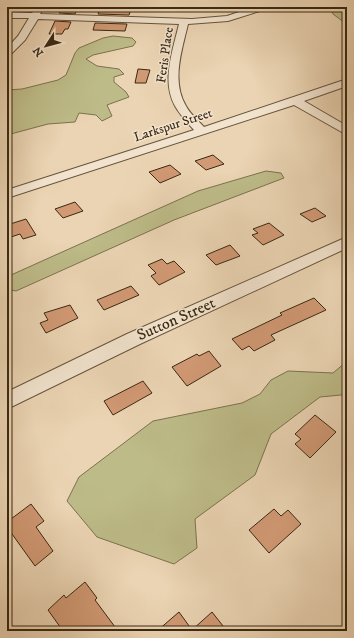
<svg xmlns="http://www.w3.org/2000/svg" width="354" height="638" font-family="'IM FELL DW Pica',serif">
<style>
.green{fill:#bdbb88;stroke:#7c724e}
.building{fill:#d19974;stroke:#3a2913}
.lines{fill:none;stroke-linecap:round;stroke-linejoin:round}
.minor-casing{stroke:#66543b;stroke-width:2}
.minor{fill:#f2e3ce;fill-rule:evenodd}
.labels{text-anchor:middle;dominant-baseline:central;stroke-width:3;stroke-linejoin:round;paint-order:stroke}
.far-street-label{font-size:13px;fill:#3a2913;stroke:#f2e3ce}
.street-label{font-size:16px;fill:#3a2913;stroke:#f2e3ce}
</style>
<rect width="100%" height="100%" fill="#ebd4b3"/>
<filter id="stains"><feTurbulence type="fractalNoise" baseFrequency=".005" numOctaves="4"/><feColorMatrix values="0 0 0 0 .2 0 0 0 0 .09 0 0 0 0 .02 0 0 0 .5 -.17"/></filter>
<radialGradient id="worn" r=".72"><stop offset=".6" stop-color="#630" stop-opacity="0"/><stop offset="1" stop-color="#630" stop-opacity=".3"/></radialGradient>
<path class="green" d="M330,7H347V22L345,23L333,14Z
M113,36L132,38L136,42L133,46L93,55L86,59L97,66L119,69L124,74L114,77V82L126,92L129,97L107,105L112,116L102,121L96,115L79,113L75,122L48,124L7,135V90L22,89L58,80L66,75L75,53L79,48L103,38Z
M266,171L281,173L284,178L174,220L16,291L7,289V279L11,275L198,191Z
M347,355V396L341,395L320,397L271,434L255,475L195,519L197,548L174,564L97,537L67,501L79,477L153,421L242,403L260,394L271,380L288,371L333,373L346,362Z"/>
<path class="building" d="M62,7H78L75,14L59,13Z
M100,7H132L129,15L98,14Z
M55,21L71,22L68,29H65L62,34H49Z
M95,23L127,24L125,31L93,30Z
M138,69L150,70L146,83H135Z
M213,155L224,164L206,170L195,161Z
M170,165L181,174L160,183L149,172Z
M75,202L83,211L63,218L55,209Z
M315,208L326,216L312,222L300,214Z
M26,219L36,235L23,239L20,234L11,237L7,229V225Z
M269,223L284,235L263,245L252,235L258,233L253,229Z
M230,245L240,256L216,265L206,255Z
M162,259L167,264L174,261L185,272L159,285L151,276L156,273L148,265Z
M131,286L139,295L104,310L97,300Z
M314,298L326,310L271,335L275,340L254,351L249,346L242,350L232,339L282,315L280,313Z
M70,305L78,318L46,333L40,323L48,320L44,313Z
M209,351L221,366L187,386L172,367L197,354L199,356Z
M143,381L152,393L113,415L104,401Z
M315,415L336,432L310,458L295,444L301,439L295,434Z
M31,504L44,521L36,527L53,551L35,566L7,527V522Z
M274,509L281,516L288,510L301,524L269,553L249,530Z
M85,582L97,598L95,600L118,631H63L48,610L64,595L66,598Z
M179,612L192,630L212,612L227,631H157Z"/>
<g class="lines">
<defs>
<path id="minor" d="M36,7H42L43,9L40,14L192,19L227,16L254,7H267L266,9L228,21L188,24C182,50 171,81 186,106C190,114 198,120 204,127L347,79V86L304,101L347,126V135L294,105L7,198V190L194,130C187,122 180,115 175,106C161,81 173,50 179,24L38,19L25,40L10,55L7,56V48L18,36L29,18H7V12L32,13Z
M347,237V248L140,344L7,409V392L127,334Z"/>
</defs>
<use href="#minor" class="minor-casing"/>
<use href="#minor" class="minor"/>
</g>
<g class="labels">
<g class="far-street-label">
<text transform="translate(165 55) rotate(-82)">Feris Place</text>
<text transform="translate(173 125) rotate(-18)">Larkspur Street</text>
</g>
<g class="street-label">
<text transform="translate(176 319) rotate(-24)">Sutton Street</text>
</g>
</g>
<rect width="354" height="638" fill="none" stroke="#ebd4b3" stroke-width="24"/>
<rect x="8" y="8" width="338" height="622" fill="none" stroke="#3a2913" stroke-width="2"/>
<rect x="12" y="12" width="330" height="614" fill="none" stroke="#3a2913"/>
<g transform="translate(46 46) rotate(234)" stroke="#f2e3ce" stroke-width="3" paint-order="stroke">
<path d="M0-3L7 15L0 10L-7 15Z" fill="#3a2913"/>
<text y="-6" font-size="11" font-weight="bold" text-anchor="middle" fill="#3a2913">N</text>
</g>
<rect width="100%" height="100%" filter="url(#stains)"/>
<rect width="100%" height="100%" fill="url(#worn)"/>
</svg>
